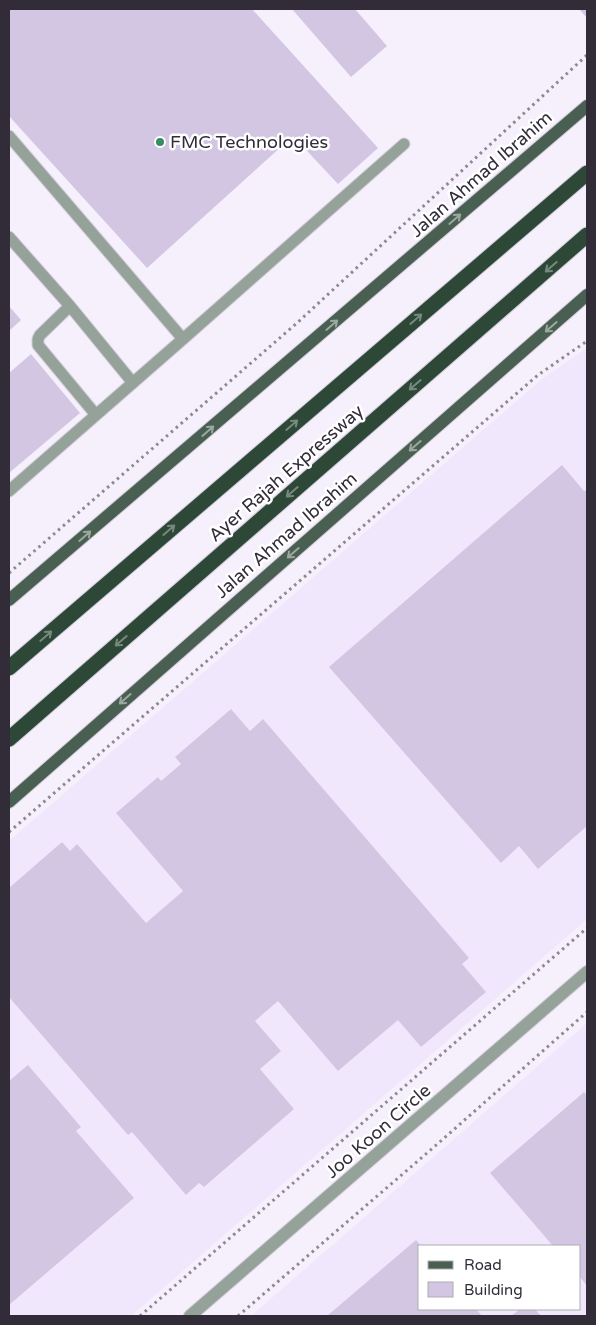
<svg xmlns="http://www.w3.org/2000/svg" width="596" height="1325" font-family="'Varela Round',sans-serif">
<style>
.built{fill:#f1e7fd;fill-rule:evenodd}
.building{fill:#d3c6e3}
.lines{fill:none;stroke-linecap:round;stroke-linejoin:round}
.service-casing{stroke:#d2cdd9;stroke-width:13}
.minor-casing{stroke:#d2cdd9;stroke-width:14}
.primary-casing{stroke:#d2cdd9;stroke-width:14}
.motorway-casing{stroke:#d2cdd9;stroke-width:17}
.path{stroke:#8d8894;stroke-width:3;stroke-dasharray:2.5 4;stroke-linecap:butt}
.service{stroke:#95a299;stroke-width:11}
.minor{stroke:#95a299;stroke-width:12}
.primary{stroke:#495f51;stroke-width:12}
.motorway{stroke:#2e4838;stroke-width:15}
.oneway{stroke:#9ba79f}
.oneway2{stroke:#77887e}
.poi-dot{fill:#388c5f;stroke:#fff;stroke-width:2}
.labels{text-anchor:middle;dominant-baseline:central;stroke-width:5;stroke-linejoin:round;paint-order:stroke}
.poi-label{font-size:18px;fill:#312c38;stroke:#fff;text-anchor:start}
.street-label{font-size:18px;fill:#312c38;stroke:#fff}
</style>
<rect width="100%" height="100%" fill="#f5f0fc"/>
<path class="built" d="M587,348V919L131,1316H9V841L542,379Z
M587,1023V1316H251ZM420,1246H580V1309H420Z"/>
<path class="building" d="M9,9H252L378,148L338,184L293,136L147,268L9,116Z
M292,9H355L387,46L351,77Z
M579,9H587V18Z
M9,306L21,320L9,331Z
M31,354L80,413L9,473V373Z
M562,465L584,491L587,490V826L538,869L519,846L501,863L329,667Z
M231,709L250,731L263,719L469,958L462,964L486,992L421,1047L398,1020L338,1071L278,1001L255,1021L281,1051L260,1069L294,1109L204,1187L199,1183L186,1195L132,1132L128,1135L9,997V888L62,842L70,851L77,844L146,923L183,891L116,813L158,777L161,781L181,764L175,757Z
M28,1065L81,1127L76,1131L134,1198L9,1305V1081Z
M584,1092L587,1095V1286L580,1277V1246H553L490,1173Z
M416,1240L421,1246H420V1309H476L482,1316H327Z
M520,1309H535L541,1316H511Z"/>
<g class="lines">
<defs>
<path id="service" d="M9,136L183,339
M9,237L70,306L133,383
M70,306L40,335L38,339V345L96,415
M9,491L183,339L404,144"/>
<path id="minor" d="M190,1316L587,972"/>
<path id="primary" d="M9,600L587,106
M9,802L587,295"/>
<path id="motorway" d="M9,668L587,173
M9,739L587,235"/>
</defs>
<use href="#service" class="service-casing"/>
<use href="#minor" class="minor-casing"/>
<use href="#primary" class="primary-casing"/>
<use href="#motorway" class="motorway-casing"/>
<path class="path" d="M9,573L297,323L587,55
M9,832L538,375L587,341
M140,1316L587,928
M238,1316L434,1147L587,1012"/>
<use href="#service" class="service"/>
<use href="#minor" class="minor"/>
<use href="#primary" class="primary"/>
<use href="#motorway" class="motorway"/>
</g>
<defs><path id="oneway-shaft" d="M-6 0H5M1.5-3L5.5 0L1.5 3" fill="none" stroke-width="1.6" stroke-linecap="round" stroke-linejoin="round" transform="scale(1.25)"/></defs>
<g class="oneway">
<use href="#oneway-shaft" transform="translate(455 219) rotate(-41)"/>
<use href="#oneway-shaft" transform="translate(332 325) rotate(-41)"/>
<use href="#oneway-shaft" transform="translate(551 327) rotate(139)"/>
<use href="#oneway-shaft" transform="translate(208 431) rotate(-41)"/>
<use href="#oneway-shaft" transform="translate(415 446) rotate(139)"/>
<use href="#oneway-shaft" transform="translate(85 536) rotate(-41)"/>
<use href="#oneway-shaft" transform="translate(293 553) rotate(139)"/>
<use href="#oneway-shaft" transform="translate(125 699) rotate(139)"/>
</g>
<g class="oneway2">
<use href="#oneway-shaft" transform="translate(551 267) rotate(139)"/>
<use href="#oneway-shaft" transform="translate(416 319) rotate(-41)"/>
<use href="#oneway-shaft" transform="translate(415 385) rotate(139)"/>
<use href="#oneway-shaft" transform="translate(292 425) rotate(-41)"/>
<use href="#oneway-shaft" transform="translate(292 492) rotate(139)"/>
<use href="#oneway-shaft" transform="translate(169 530) rotate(-41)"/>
<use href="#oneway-shaft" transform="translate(46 636) rotate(-41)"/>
<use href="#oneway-shaft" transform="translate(121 641) rotate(139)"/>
</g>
<circle class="poi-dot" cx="160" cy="142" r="5"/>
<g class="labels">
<g class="poi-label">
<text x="170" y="142">FMC Technologies</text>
</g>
<g class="street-label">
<text transform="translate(481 174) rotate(-41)">Jalan Ahmad Ibrahim</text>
<text transform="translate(286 473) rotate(-41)">Ayer Rajah Expressway</text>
<text transform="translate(286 535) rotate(-41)">Jalan Ahmad Ibrahim</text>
<text transform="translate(378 1131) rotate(-41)">Joo Koon Circle</text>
</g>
</g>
<rect width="596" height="1325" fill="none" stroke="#312c38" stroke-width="20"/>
<rect x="418" y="1245" width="162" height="65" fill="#ffffff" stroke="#adabaf"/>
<rect x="428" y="1261" width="25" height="8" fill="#495f51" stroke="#adabaf"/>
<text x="464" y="1270" font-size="15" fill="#312c38">Road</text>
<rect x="428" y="1282" width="25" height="15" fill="#d3c6e3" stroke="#adabaf"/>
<text x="464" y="1295" font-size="15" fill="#312c38">Building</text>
</svg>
